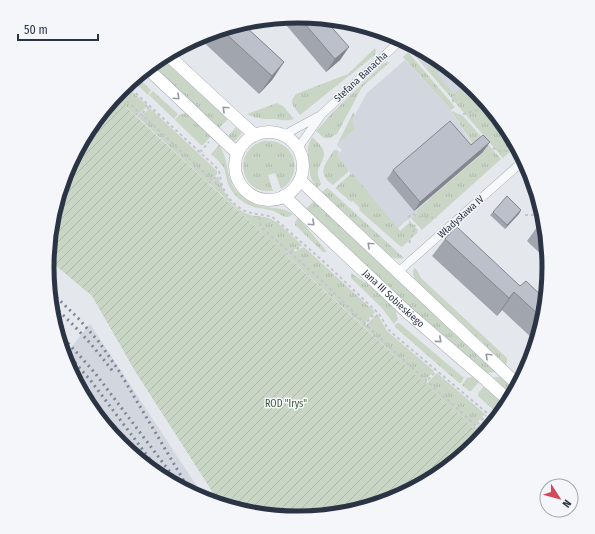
<svg xmlns="http://www.w3.org/2000/svg" width="595" height="534" font-family="'Fira Sans Condensed',sans-serif">
<style>
.built{fill:#d2d6de}
.grass{fill:url(#grass-tufts)}
.garden{fill:url(#garden-furrows)}
.lines{fill:none;stroke-linecap:round;stroke-linejoin:round}
.street-casing{stroke:#a9aeb7;stroke-width:9}
.secondary-casing{stroke:#a9aeb7;stroke-width:13}
.path{stroke:#c2c5cb;stroke-width:2;stroke-dasharray:3 3;stroke-linecap:butt}
.street{stroke:#f7f8fa;stroke-width:8}
.secondary{stroke:#fff;stroke-width:12}
.rail{stroke:#7d8696;stroke-width:3;stroke-dasharray:2 4;stroke-linecap:butt}
.wall{fill:#a1a5ae}
.shaded-wall{fill:#83868d}
.building{fill:#bbc0ca;stroke:#83868d}
.oneway{stroke:#959aa2}
.labels{text-anchor:middle;dominant-baseline:central;stroke-width:3;stroke-linejoin:round;paint-order:stroke}
.street-label{font-size:10px;fill:#2b3445;stroke:#f4f6f9}
.park-label{font-size:10px;fill:#3f6138;stroke:#f4f6f9}
.rim{fill:none;stroke:#2b3445;stroke-width:5}
</style>
<defs>
<pattern id="grass-tufts" width="24" height="20" patternUnits="userSpaceOnUse"><rect width="24" height="20" fill="#c9d6c5"/><path d="M3 7l-1-3M5 7V3M7 7l1-3M15 17l-1-3M17 17v-4M19 17l1-3" fill="none" stroke="#adb8ab"/></pattern>
<pattern id="garden-furrows" width="10" height="10" patternUnits="userSpaceOnUse"><rect width="10" height="10" fill="#c9d6c5"/><path d="M-1 1l2-2M0 10L10 0M9 11l2-2" fill="none" stroke="#adb8ab"/></pattern>
</defs>
<rect width="100%" height="100%" fill="#e4e7ec"/>
<path class="built" d="M417,51L426,62L430,59L473,88L465,95L454,94L436,74L435,63L428,69L414,53Z
M405,60L450,109L471,143L478,142L485,151L416,211L417,212L411,218L404,222L403,221L397,227L336,156L342,150L337,145L355,129L353,125L352,120L367,93Z
M90,324L206,500L201,499L120,444L66,363L64,356Z"/>
<path class="grass" d="M375,48L376,51L375,55L300,115L293,106L292,100L296,94L348,74Z
M413,48L430,59L427,62L417,51L414,53L427,68L434,63L439,68L437,74L454,94L460,89L465,95L473,88L475,90L514,148L503,158L410,50Z
M408,52L455,107L451,110L403,57Z
M164,60L228,119L219,128L154,67Z
M386,62H390L362,87L337,134L330,138H324L316,131L333,112L383,64Z
M138,78L151,90L148,95L133,81Z
M126,86L148,106L136,116L115,97L120,89Z
M153,91L178,114L174,119L149,95Z
M277,103L284,107L294,119C283,122 282,119 272,119C263,119 256,119 247,114Z
M150,108L217,171V174L208,183L139,118Z
M453,111L458,114L462,115L501,159L422,230L411,218L417,213L416,211L485,151L478,142L472,143L452,112Z
M186,113L211,136L203,145H201L175,120L179,115Z
M353,113L355,114C352,120 352,123 355,129L337,145Z
M236,127L242,133L234,142L228,136Z
M312,137C318,143 327,149 323,159C322,163 318,167 318,171C317,176 320,180 321,184L317,188C309,177 310,174 309,162C307,151 307,147 312,137Z
M263,141C268,141 274,141 279,143C300,152 299,179 281,189L275,173L268,175L273,191C267,191 262,191 257,189C243,182 238,161 250,149C253,145 258,143 263,141Z
M219,145C228,157 226,173 233,186C239,197 253,206 266,207C276,209 283,207 293,214C285,221 282,214 273,211C265,208 257,209 249,205C240,201 231,193 228,183C226,178 226,173 224,168C221,163 216,158 211,154Z
M334,150H338L339,153L337,156L349,171L333,185C316,174 325,164 334,150Z
M352,173L397,227L403,221L404,222L398,228L400,231L409,223V220L418,230L417,233L402,247L400,246L359,210L360,208L353,201L351,202L335,188Z
M218,176C223,193 233,209 250,215C257,217 265,216 271,219C280,223 294,238 302,245L285,255L210,184Z
M327,188L330,190L404,258C399,259 394,259 390,256L322,192Z
M314,201L496,372L487,373L416,312L306,209Z
M298,218L302,222L327,252H323L295,225V222Z
M304,247L375,312L362,325L287,256L292,253Z
M414,268L417,270L421,278L507,358V363L505,364L459,320L435,299L414,278L413,271Z
M351,273L373,288L395,309C397,312 396,316 398,319L394,324L381,307L351,278Z
M377,314L387,331L434,371L423,383L364,327Z
M397,323H399L464,378L461,383H459L395,327V325Z
M437,373L485,414L472,428L425,385Z
M474,377L479,382L471,391H469L462,385L467,378Z
M493,377H502L513,388L509,393Z
M484,386L503,403L496,412L478,396V393Z
M488,416L492,419L481,436L474,430Z"/>
<path class="garden" d="M115,97L481,436L475,445L393,499L297,518L219,502L135,371L92,296L48,259L66,171Z"/>
<g class="lines">
<defs>
<path id="street" d="M284,135L319,116
M298,148L322,114L401,40
M398,272L523,161"/>
<g id="secondary">
<path d="M169,56L238,120L255,135"/>
<path d="M149,70L237,153"/>
<circle cx="269" cy="166" r="34"/>
<path d="M300,180L516,383"/>
<path id="s1" d="M284,196L408,313L486,380L506,398"/>
</g>
</defs>
<use href="#street" class="street-casing"/>
<use href="#secondary" class="secondary-casing"/>
<path class="path" d="M127,85L218,169C220,173 220,177 221,182C225,196 236,209 251,213C259,215 268,214 275,219L323,261L377,312C383,318 385,327 392,333L493,418
M118,93L220,187
M453,102L454,94
M463,114L478,110L487,107
M138,117L149,107
M493,148L500,151H513
M200,152L209,142
M209,183L218,175
M525,215H538
M259,217L261,227L320,279L386,344L483,432
M408,217L413,214L420,217L437,218
M409,243L414,231L415,225
M286,255L302,246
M339,304L342,301
M363,326L375,313
M424,384L435,372
M473,429L486,415"/>
<use href="#street" class="street"/>
<use href="#secondary" class="secondary"/>
<path class="rail" d="M52,293L78,318L99,342L119,371L190,491
M54,307C77,327 96,349 114,373
M60,334L95,373L179,484
M63,349L91,381L158,470"/>
</g>
<path class="wall" d="M298,16L349,47L340,60L326,72L281,19Z
M245,26L284,62L272,80L259,94L198,37L202,35Z
M471,145L483,152L414,211L387,179L393,170Z
M521,210L505,229L490,215L493,212Z
M540,223L547,260L527,241Z
M445,239L520,286L543,297L534,340L502,310L497,316L432,256Z"/>
<path class="shaded-wall" d="M349,47L340,60L326,72L335,59Z
M284,62L272,80L259,94L272,76Z
M490,142L483,152L414,211L420,202Z
M521,210L519,214L505,229L507,225Z
M514,292L502,310L497,316L509,298Z"/>
<path class="building" d="M298,16L327,22L349,47L335,59Z
M245,26L284,62L272,76L223,31Z
M450,121L471,145L483,135L490,142L420,202L393,170Z
M507,196L521,210L507,225L493,212Z
M456,226L520,286L526,281L543,297L539,315L514,292L509,298L445,239Z"/>
<defs><path id="oneway-chevron" d="M-2-3.5L2.5 0L-2 3.5" fill="none" stroke-width="1.6" stroke-linecap="round" stroke-linejoin="round"/></defs>
<g class="oneway">
<use href="#oneway-chevron" transform="translate(177 97) rotate(43)"/>
<use href="#oneway-chevron" transform="translate(225 109) rotate(-137)"/>
<use href="#oneway-chevron" transform="translate(312 223) rotate(43)"/>
<use href="#oneway-chevron" transform="translate(370 245) rotate(-137)"/>
<use href="#oneway-chevron" transform="translate(439 340) rotate(40)"/>
<use href="#oneway-chevron" transform="translate(488 356) rotate(-137)"/>
</g>
<g class="labels">
<g class="street-label">
<text transform="translate(361 77) rotate(-43)">Stefana Banacha</text>
<text transform="translate(461 217) rotate(-42)">Władysława IV</text>
<text stroke="none"><textPath href="#s1" startOffset="150">Jana III Sobieskiego</textPath></text>
</g>
<g class="park-label">
<text x="286" y="404">ROD "Irys"</text>
</g>
</g>
<path d="M0 0H595V534H0ZM54 267a244 244 0 1 1 488 0a244 244 0 1 1-488 0Z" fill="#f4f6f9" fill-rule="evenodd"/>
<path class="rim" d="M54 267a244 244 0 1 1 488 0a244 244 0 1 1-488 0Z"/>
<g transform="translate(559 498) rotate(126)"><circle r="19" fill="#f4f6f9" stroke="#a4a8b1"/>
<path d="M0-3L7 15L0 10L-7 15Z" fill="#d1495b"/>
<text y="-6" font-size="11" font-weight="bold" text-anchor="middle" fill="#2b3445">N</text>
</g>
<path d="M18 34v6h80v-6" fill="none" stroke="#2b3445" stroke-width="2"/>
<text x="24" y="34" font-size="12" fill="#2b3445" stroke="#f4f6f9" stroke-width="3" paint-order="stroke">50 m</text>
</svg>
